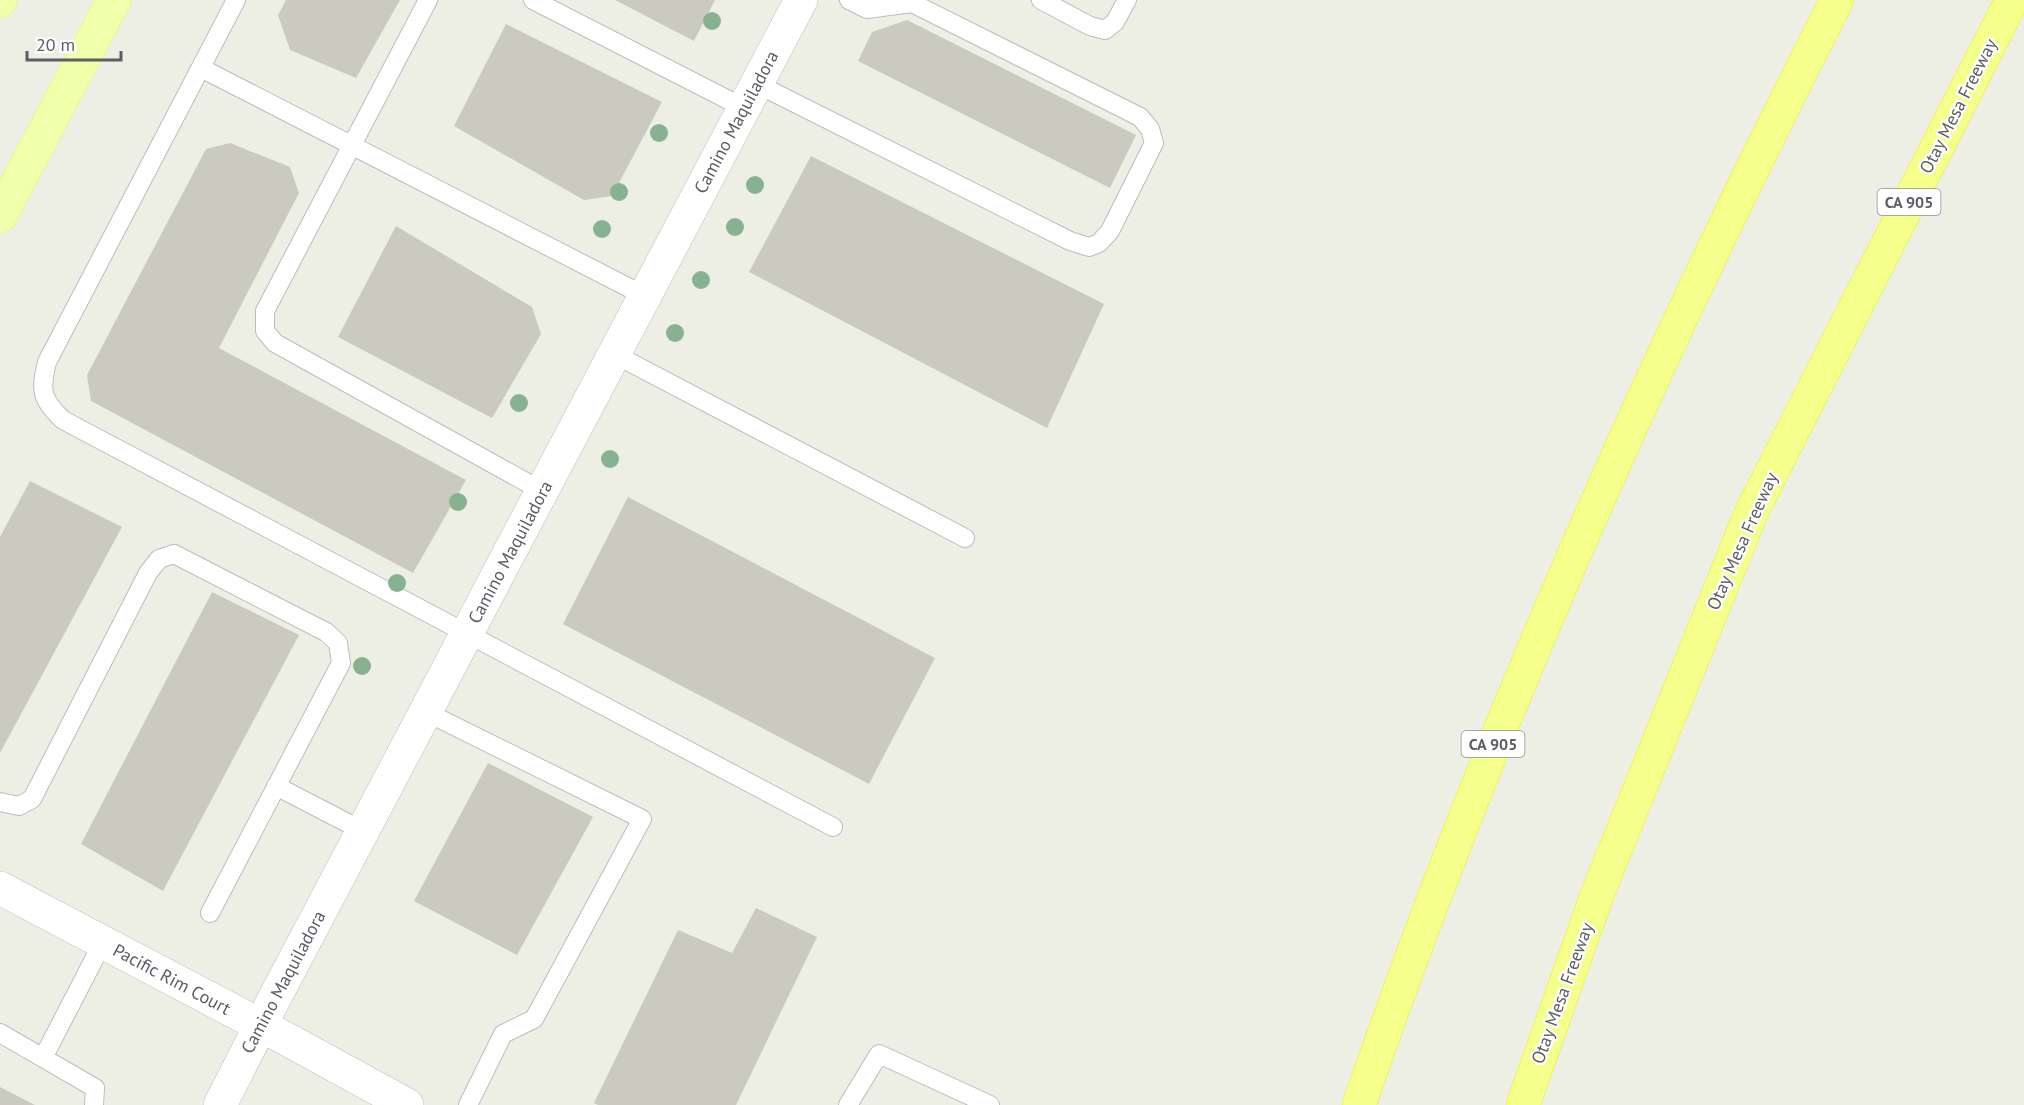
<svg xmlns="http://www.w3.org/2000/svg" width="2024" height="1105" font-family="'PT Sans',sans-serif">
<style>
.building{fill:#cacac0}
.lines{fill:none;stroke-linecap:round;stroke-linejoin:round}
.lane-casing{stroke:#bbbbc3;stroke-width:20}
.street-casing{stroke:#bbbbc3;stroke-width:34}
.secondary-casing{stroke:#bcbdc5;stroke-width:34}
.primary-casing{stroke:#edf656;stroke-width:34}
.highway-casing{stroke:#edf300;stroke-width:34}
.lane{stroke:#fff;stroke-width:18}
.street{stroke:#fff;stroke-width:33}
.secondary{stroke:#fff;stroke-width:33}
.primary{stroke:#f0ffa9;stroke-width:33}
.highway{stroke:#f5ff8b;stroke-width:33}
.tree{fill:#86b292}
.labels{text-anchor:middle;dominant-baseline:central;stroke-width:4.5;stroke-linejoin:round;paint-order:stroke}
.shield{fill:#fff;stroke:#8d8e93;stroke-width:1.5}
.shield-label{font-size:16px;font-weight:bold;fill:#5c5d65}
.street-label{font-size:18px;fill:#5c5d65;stroke:#fff}
</style>
<rect width="100%" height="100%" fill="#eeefe4"/>
<path class="building" d="M286,0H400L356,78L290,50L278,15Z
M615,0H715L694,41Z
M907,20L1136,135L1110,188L858,61L872,32Z
M506,24L662,102L612,196L584,200L454,126Z
M230,143L290,167L299,193L219,348L466,480L413,573L91,401L87,375L206,149Z
M811,156L1104,304L1047,428L749,272Z
M396,226L532,307L541,334L492,418L338,337Z
M30,481L122,527L0,753V537Z
M628,497L935,658L869,784L563,624Z
M212,592L299,635L163,891L81,844Z
M488,763L593,817L517,955L414,901Z
M756,908L817,937L736,1105H598L594,1103L678,930L732,953Z
M0,1087L35,1105H0Z"/>
<g class="lines">
<defs>
<path id="lane" d="M236,0L47,362C40,391 41,399 63,420L833,827
M428,0L265,311V331L275,343L542,491
M533,0L744,108
M1041,0L1090,26L1105,30L1115,22L1127,0
M201,68L645,296
M757,84L1070,241L1089,247L1099,243L1110,231L1154,143L1150,129L1140,117L912,3L867,9L849,0
M614,354L965,538
M426,712L642,819L534,1019L503,1034L468,1105
M276,786L363,831
M0,802L19,806L32,799L148,573L159,559L174,554L326,632L338,643L341,663L210,913
M0,1033L95,1088L94,1105
M43,1058L103,942
M848,1105L879,1054L990,1105"/>
<path id="street" d="M292,1042L407,1105
M220,1105L273,1001"/>
<path id="secondary" d="M0,888L292,1042
M273,1001L801,0"/>
<path id="primary" d="M0,1V0
M0,216L114,0"/>
<path id="highway" d="M1359,1105C1490,725 1654,358 1837,0
M1523,1105L1597,895L1752,511L2012,0"/>
</defs>
<use href="#lane" class="lane-casing"/>
<use href="#street" class="street-casing"/>
<use href="#secondary" class="secondary-casing"/>
<use href="#primary" class="primary-casing"/>
<use href="#highway" class="highway-casing"/>
<use href="#lane" class="lane"/>
<use href="#street" class="street"/>
<use href="#secondary" class="secondary"/>
<use href="#primary" class="primary"/>
<use href="#highway" class="highway"/>
</g>
<g class="tree">
<circle cx="712" cy="21" r="9"/>
<circle cx="659" cy="133" r="9"/>
<circle cx="755" cy="185" r="9"/>
<circle cx="619" cy="192" r="9"/>
<circle cx="735" cy="227" r="9"/>
<circle cx="602" cy="229" r="9"/>
<circle cx="701" cy="280" r="9"/>
<circle cx="675" cy="333" r="9"/>
<circle cx="519" cy="403" r="9"/>
<circle cx="610" cy="459" r="9"/>
<circle cx="458" cy="502" r="9"/>
<circle cx="397" cy="583" r="9"/>
<circle cx="362" cy="666" r="9"/>
</g>
<g class="labels">
<g class="shield">
<rect x="1877.5" y="189" width="63" height="26" rx="4.5"/>
<rect x="1461.5" y="731" width="63" height="26" rx="4.5"/>
</g>
<g class="shield-label">
<text x="1909" y="202">CA 905</text>
<text x="1493" y="744">CA 905</text>
</g>
<g class="street-label">
<text transform="translate(1958 106) rotate(-63)">Otay Mesa Freeway</text>
<text transform="translate(736 122) rotate(-62)">Camino Maquiladora</text>
<text transform="translate(1742 541) rotate(-66)">Otay Mesa Freeway</text>
<text transform="translate(510 552) rotate(-62)">Camino Maquiladora</text>
<text transform="translate(172 979) rotate(28)">Pacific Rim Court</text>
<text transform="translate(283 982) rotate(-62)">Camino Maquiladora</text>
<text transform="translate(1562 993) rotate(-70)">Otay Mesa Freeway</text>
</g>
</g>
<path d="M27 51v9h94v-9" fill="none" stroke="#5c5d65" stroke-width="3"/>
<text x="36" y="51" font-size="18" fill="#5c5d65" stroke="#ffffff" stroke-width="4.5" paint-order="stroke">20 m</text>
</svg>
